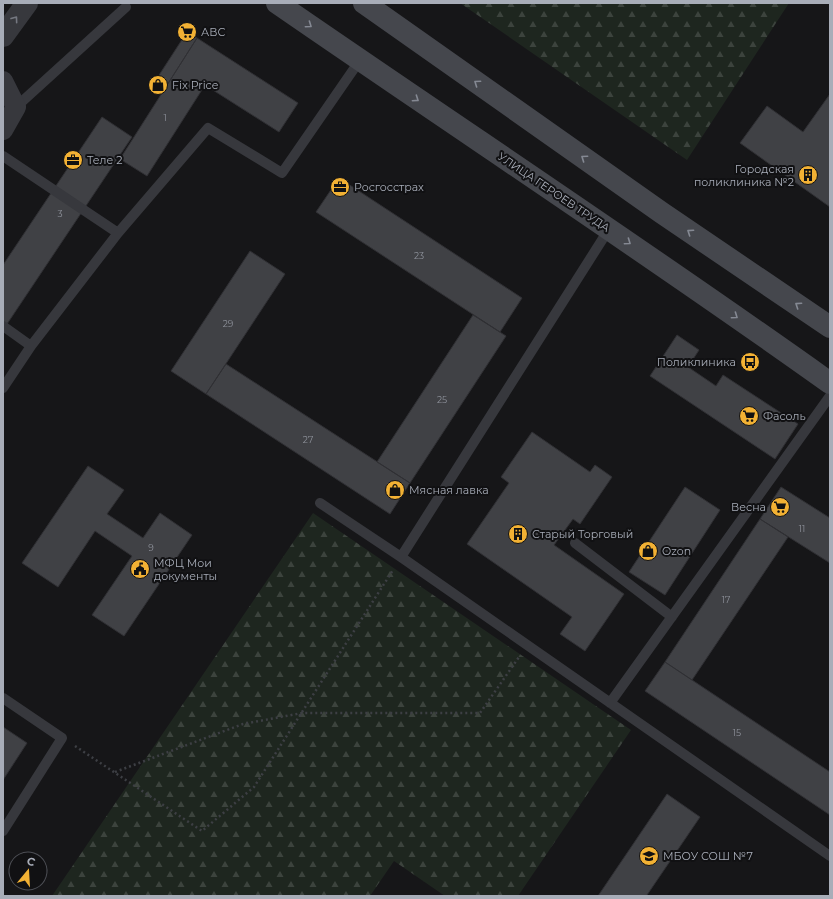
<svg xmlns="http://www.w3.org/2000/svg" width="833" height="899" font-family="Montserrat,sans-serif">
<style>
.forest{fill:url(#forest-firs)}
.building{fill:#404145;stroke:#303034}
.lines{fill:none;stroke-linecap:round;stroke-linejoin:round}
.path{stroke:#3d3f44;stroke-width:2.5;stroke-dasharray:2 3;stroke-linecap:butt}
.service{stroke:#37383d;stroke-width:10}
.minor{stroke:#37383d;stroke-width:20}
.tertiary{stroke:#37383d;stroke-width:22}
.secondary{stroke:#45474d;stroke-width:22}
.oneway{stroke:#757881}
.oneway2{stroke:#858993}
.labels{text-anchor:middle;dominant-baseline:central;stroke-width:4;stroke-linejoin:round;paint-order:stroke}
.number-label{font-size:9px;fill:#8e929b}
.poi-label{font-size:11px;fill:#a8adb8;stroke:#111113;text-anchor:start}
.street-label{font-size:11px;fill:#a8adb8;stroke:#111113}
</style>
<defs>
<pattern id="forest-firs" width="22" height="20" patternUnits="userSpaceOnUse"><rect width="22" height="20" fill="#1e261f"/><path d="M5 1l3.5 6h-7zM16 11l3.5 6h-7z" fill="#3c433d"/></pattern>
</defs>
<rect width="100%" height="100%" fill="#161618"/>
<path class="forest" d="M460,3H789L687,160Z
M313,513L631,730L518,896H445L394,861L370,896H52Z"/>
<path class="building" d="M187,32L197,38L162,93L152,86Z
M197,38L298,103L279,132L205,85L147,176L120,159Z
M830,94V207L740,143L767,106L803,132Z
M102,117L132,137L3,330V265Z
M339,178L522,298L500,332L316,212Z
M250,251L285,274L206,394L171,371Z
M473,315L506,336L410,483L377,462Z
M677,335L699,350L688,367L716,386L723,375L798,424L775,459L650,376Z
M226,364L410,483L390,514L206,394Z
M532,432L590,472L595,465L612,477L580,524L573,519L554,545L624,594L585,651L560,634L572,617L467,544L509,483L501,477Z
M88,466L124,490L107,514L143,538L160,513L192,535L124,636L92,615L132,556L95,531L58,587L22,563Z
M685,487L720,510L665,595L629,572Z
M781,487L830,518V563L760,519Z
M760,519L788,537L692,680L665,662Z
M665,662L830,772V815L645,691Z
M3,727L27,743L3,780Z
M667,794L700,817L647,895L648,896H598Z"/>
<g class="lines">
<path class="path" d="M75,746L202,831L254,787L393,570
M115,772L243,724L302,713H480L519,657"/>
<path class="service" d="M16,107L126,7
M3,156L118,233
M3,326L31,346L118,233L208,128L282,173L360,60
M3,388L31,346
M320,503L401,557L830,856
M575,543L672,617
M401,557L609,229
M3,698L62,738L3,831
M610,703L830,396"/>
<path class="minor" d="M3,81L16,107L3,130"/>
<path class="tertiary" d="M3,36L27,3"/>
<path class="secondary" d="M277,3C461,130 648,253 830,383
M364,3L662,213L830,327"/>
</g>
<defs><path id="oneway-chevron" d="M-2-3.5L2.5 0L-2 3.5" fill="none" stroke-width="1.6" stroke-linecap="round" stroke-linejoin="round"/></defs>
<use class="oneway" href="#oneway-chevron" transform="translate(15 19) rotate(-54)"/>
<g class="oneway2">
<use href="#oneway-chevron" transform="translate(309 25) rotate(35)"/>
<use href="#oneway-chevron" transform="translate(477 83) rotate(-145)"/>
<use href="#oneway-chevron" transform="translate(416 99) rotate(34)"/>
<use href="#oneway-chevron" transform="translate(584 158) rotate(-145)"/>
<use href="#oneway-chevron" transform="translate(690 232) rotate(-146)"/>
<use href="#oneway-chevron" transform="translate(628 242) rotate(35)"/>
<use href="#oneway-chevron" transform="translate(798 305) rotate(-146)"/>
<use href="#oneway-chevron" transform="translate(735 316) rotate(35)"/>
</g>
<defs>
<symbol id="supermarket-disc" viewBox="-11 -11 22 22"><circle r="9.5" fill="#f2b134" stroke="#111113"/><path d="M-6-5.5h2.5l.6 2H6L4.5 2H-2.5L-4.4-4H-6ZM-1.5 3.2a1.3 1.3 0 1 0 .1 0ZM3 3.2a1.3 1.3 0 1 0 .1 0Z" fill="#111"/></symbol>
<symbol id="shop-disc" viewBox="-11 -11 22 22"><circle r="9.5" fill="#f2b134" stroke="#111113"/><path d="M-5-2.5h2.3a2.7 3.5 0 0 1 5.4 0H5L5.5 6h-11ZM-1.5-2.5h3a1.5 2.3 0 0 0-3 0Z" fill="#111"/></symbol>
<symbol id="office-disc" viewBox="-11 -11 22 22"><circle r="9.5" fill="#f2b134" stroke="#111113"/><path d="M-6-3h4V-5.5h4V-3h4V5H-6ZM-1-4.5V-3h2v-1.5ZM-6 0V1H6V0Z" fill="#111"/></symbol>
<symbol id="building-disc" viewBox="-11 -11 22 22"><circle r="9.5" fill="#f2b134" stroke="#111113"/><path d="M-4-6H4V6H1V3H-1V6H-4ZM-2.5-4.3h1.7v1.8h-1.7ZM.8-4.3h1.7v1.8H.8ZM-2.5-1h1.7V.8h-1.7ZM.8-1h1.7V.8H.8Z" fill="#111"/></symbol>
<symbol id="bus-disc" viewBox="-11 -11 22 22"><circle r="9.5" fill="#f2b134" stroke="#111113"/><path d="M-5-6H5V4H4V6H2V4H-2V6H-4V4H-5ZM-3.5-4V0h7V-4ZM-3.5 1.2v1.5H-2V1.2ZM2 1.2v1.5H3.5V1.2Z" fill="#111"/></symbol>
<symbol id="civic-disc" viewBox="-11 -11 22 22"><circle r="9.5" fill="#f2b134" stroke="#111113"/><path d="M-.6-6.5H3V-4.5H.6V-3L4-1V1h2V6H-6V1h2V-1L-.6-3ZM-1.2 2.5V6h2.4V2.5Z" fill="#111"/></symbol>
<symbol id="school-disc" viewBox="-11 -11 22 22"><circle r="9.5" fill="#f2b134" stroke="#111113"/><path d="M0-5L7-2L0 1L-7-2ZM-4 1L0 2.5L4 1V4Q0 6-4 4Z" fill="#111"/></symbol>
</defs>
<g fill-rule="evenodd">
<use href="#supermarket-disc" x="176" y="21" width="22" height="22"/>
<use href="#shop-disc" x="147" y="74" width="22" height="22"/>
<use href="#office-disc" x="62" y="149" width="22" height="22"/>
<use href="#building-disc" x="797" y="164" width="22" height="22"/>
<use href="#office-disc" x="329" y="176" width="22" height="22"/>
<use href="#bus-disc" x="739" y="351" width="22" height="22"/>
<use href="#supermarket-disc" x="738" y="405" width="22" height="22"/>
<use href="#shop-disc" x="384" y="479" width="22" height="22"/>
<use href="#supermarket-disc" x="769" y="496" width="22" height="22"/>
<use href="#building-disc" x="507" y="523" width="22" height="22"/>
<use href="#shop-disc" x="637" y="540" width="22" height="22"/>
<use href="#civic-disc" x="129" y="558" width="22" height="22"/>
<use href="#school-disc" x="638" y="845" width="22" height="22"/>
</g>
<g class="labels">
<g class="number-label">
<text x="165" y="117">1</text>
<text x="60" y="213">3</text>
<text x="419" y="255">23</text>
<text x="228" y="323">29</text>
<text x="442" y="399">25</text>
<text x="308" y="439">27</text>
<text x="802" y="528">11</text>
<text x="151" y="547">9</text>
<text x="726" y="599">17</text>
<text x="737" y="732">15</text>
</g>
<g class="poi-label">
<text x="201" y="32">АВС</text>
<text x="172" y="85">Fix Price</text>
<text x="87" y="160">Теле 2</text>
<text x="794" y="169" text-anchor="end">Городская<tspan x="794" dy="13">поликлиника №2</tspan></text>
<text x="354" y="187">Росгосстрах</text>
<text x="736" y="362" text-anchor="end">Поликлиника</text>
<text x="763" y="416">Фасоль</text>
<text x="409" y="490">Мясная лавка</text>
<text x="766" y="507" text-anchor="end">Весна</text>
<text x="532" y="534">Старый Торговый</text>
<text x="662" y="551">Ozon</text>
<text x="154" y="563">МФЦ Мои<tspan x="154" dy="13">документы</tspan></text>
<text x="663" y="856">МБОУ СОШ №7</text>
</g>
<g class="street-label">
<text transform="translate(554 192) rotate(34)">УЛИЦА ГЕРОЕВ ТРУДА</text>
</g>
</g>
<rect width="833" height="899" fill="none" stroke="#a8adb8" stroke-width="8"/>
<g transform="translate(28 871) rotate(18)"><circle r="19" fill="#111113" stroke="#4d4f55"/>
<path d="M0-3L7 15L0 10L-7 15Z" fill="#f2b134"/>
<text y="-6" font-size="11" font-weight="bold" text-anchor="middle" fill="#a8adb8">С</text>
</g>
</svg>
